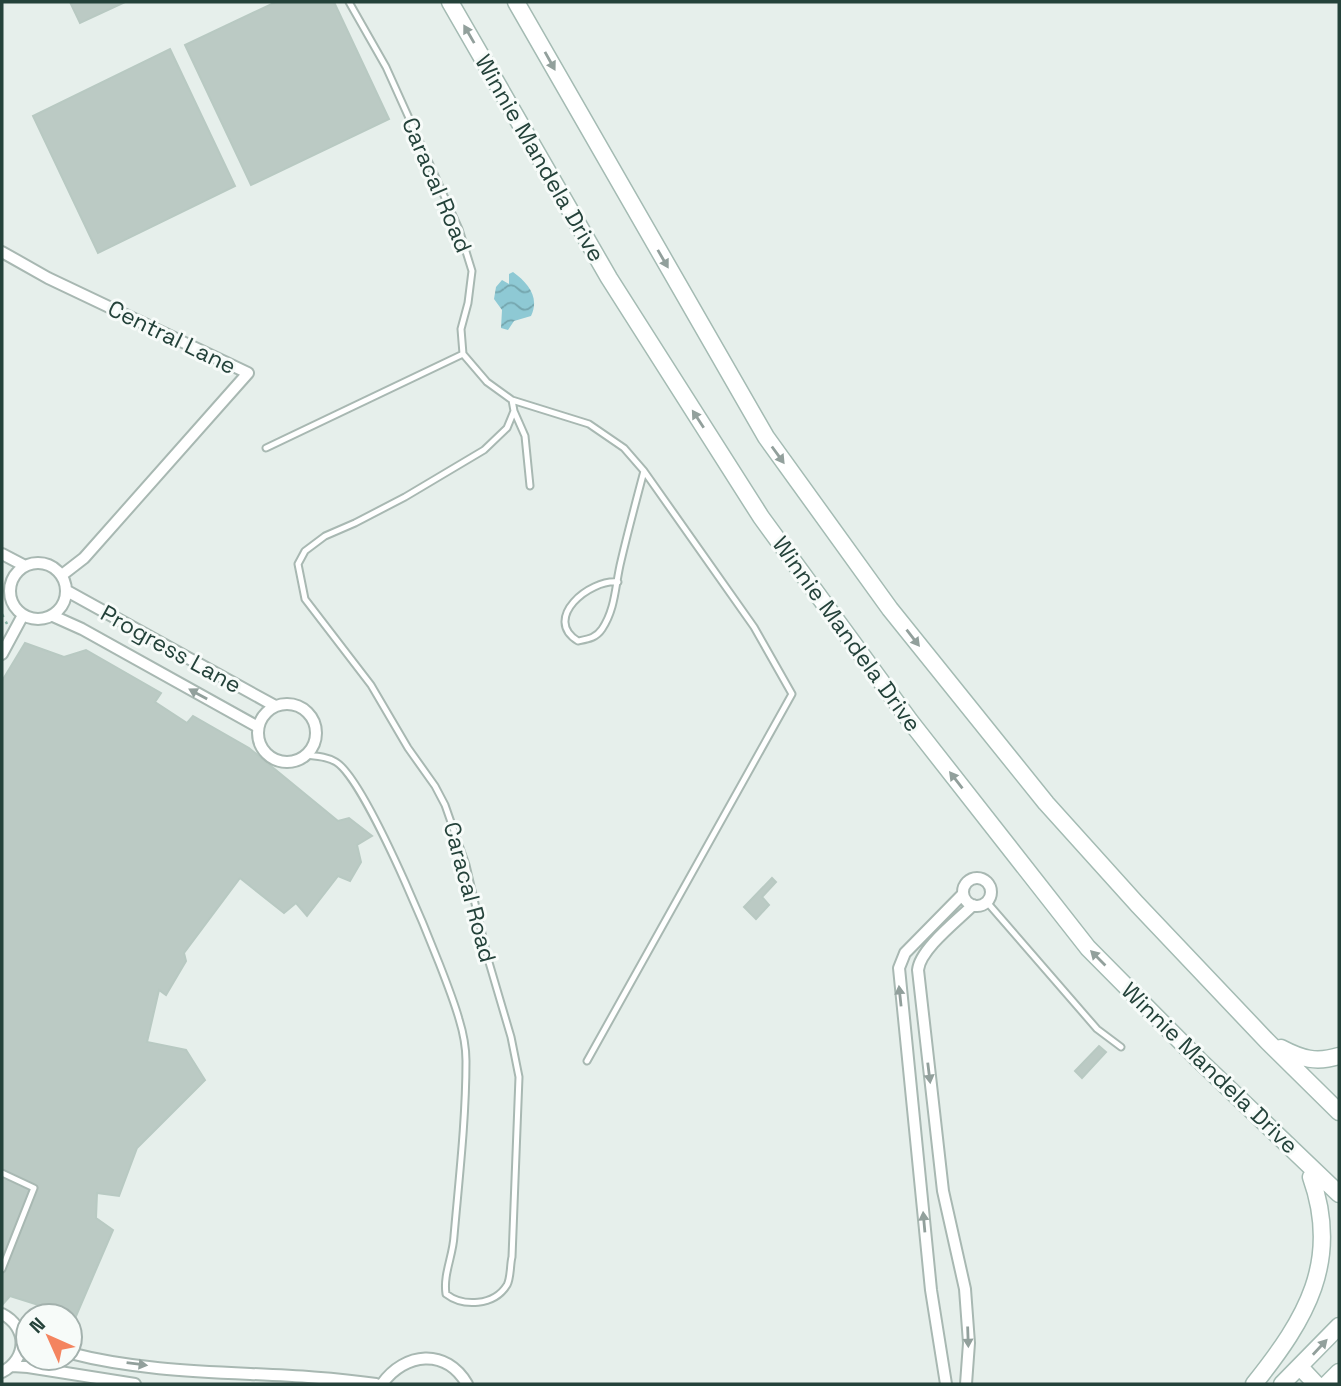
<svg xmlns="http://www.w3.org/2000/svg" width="1341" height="1386" font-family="'Space Grotesk',sans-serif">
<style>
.water{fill:url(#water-waves)}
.building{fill:#bbcac4;stroke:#b8c9c2;stroke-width:2}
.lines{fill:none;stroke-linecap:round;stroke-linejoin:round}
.lane-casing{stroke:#a8b8b2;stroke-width:9}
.street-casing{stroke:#a8b8b2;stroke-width:14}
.secondary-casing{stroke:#a4bbb3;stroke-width:19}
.path{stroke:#86b3a5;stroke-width:2.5;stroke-dasharray:3.5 5;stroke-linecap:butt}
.lane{stroke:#fff;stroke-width:5}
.street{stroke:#fff;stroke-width:10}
.secondary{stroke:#fff;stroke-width:16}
.oneway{fill:#92a09c}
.labels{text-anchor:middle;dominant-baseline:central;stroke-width:6;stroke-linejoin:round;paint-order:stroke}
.street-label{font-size:23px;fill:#24423a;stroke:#f7fbf9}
</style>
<defs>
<pattern id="water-waves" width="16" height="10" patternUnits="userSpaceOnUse" patternTransform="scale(1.75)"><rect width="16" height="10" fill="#8ec9d4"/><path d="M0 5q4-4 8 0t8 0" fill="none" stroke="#74a5ad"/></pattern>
</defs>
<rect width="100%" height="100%" fill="#e6efeb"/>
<path class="water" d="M513,272C528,283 540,297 531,316L514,321L508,330L501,328L502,310L494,299L496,287L502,280L509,284V274Z"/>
<path class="building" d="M70,2H125L80,23Z
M276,2H334L389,119L251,185L185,45Z
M170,49L235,186L98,253L33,116Z
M25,643L64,657L86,650L161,693L155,702L187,723L193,716L249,748L338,821L349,818L372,836L357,845L361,862L350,881L338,876L307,916L296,903L284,913L240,878L184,953L186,961L166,995L159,990L147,1042L186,1050L205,1080L137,1148L119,1196L97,1193L96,1218L113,1230L70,1330V1316H47L45,1307L10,1296L2,1305V681Z
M772,878L776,882L762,897L769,905L756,919L744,907Z
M1099,1046L1106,1052L1082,1078L1075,1071Z"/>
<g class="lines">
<defs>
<path id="lane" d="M512,400L589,424L624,448L644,471C636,501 628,531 621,561C615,585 616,608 602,629C596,638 588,639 578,641C542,619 589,579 618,582
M514,411L525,436L530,486
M266,448L463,354
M305,755C315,756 327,756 336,762C368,782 447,976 459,1019C463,1032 466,1048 466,1061C466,1119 459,1179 454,1236C453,1256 443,1274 446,1294C463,1307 494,1306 507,1285C511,1278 510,1264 512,1257L519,1077L511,1037L488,959L466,865L445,805L435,786L408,748L371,685L305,599L298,564L305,551L325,536L355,523L405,497L484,450L507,428L514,411L512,400L487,382L463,354L461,329L468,303L472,271L459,229L386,67L349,2
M986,901L1097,1029L1121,1047
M587,1061L792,694L754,627L644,471
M2,1173L34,1188L2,1269"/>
<path id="street" d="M2,252L48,278L248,373L84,558L62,575
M2,554L25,566
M10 591a28 28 0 1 1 56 0a28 28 0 1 1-56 0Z
M67,591L275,706
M53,616L82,629L258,727
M2,654L23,615
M258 733a29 29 0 1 1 58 0a29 29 0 1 1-58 0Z
M963 892a14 14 0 1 1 28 0a14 14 0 1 1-28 0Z
M2,1314C28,1327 28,1359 2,1372
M70,1353C169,1379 276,1369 376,1384
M12,1366L28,1367L135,1384
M382,1384C405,1352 446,1348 467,1384
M946,1384L931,1290L899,968L905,953L963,894
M966,1384L969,1343L965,1289L943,1191L918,970C920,949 958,920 973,905"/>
<path id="secondary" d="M450,2L609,278L761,517L910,721L1088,948L1199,1060L1339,1194
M516,2L766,437L890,609L1046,803L1137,904L1267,1041L1339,1112
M1281,1048C1302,1059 1316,1063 1339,1056
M1300,1367L1316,1384
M1254,1384C1306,1319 1341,1261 1311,1177
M1282,1384L1339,1326
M1327,1384L1339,1372"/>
</defs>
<use href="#lane" class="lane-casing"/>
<use href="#street" class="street-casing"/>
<use href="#secondary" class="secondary-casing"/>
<path class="path" d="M2,614L7,624"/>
<use href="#lane" class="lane"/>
<use href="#street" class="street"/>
<use href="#secondary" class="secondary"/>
</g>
<defs><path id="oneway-solid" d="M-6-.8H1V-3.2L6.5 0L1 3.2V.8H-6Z" transform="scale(1.75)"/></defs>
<g class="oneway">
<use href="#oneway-solid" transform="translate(469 34) rotate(-120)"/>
<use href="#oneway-solid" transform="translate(550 61) rotate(61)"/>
<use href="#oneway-solid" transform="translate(663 259) rotate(60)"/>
<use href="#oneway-solid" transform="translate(698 419) rotate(-123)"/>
<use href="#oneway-solid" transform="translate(778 455) rotate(54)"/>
<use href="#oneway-solid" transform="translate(913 638) rotate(52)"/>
<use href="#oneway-solid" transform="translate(198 694) rotate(-151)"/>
<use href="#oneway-solid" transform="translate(956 780) rotate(-128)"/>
<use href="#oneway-solid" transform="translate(1098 958) rotate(-135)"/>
<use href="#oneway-solid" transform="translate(900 996) rotate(-96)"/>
<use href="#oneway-solid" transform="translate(929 1073) rotate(83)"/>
<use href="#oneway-solid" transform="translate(924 1222) rotate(-95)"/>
<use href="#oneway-solid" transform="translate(968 1337) rotate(88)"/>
<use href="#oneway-solid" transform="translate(1320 1347) rotate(-47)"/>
<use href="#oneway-solid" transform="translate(137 1364) rotate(7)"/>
</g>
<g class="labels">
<g class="street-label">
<text transform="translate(540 158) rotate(60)">Winnie Mandela Drive</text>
<text transform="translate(437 185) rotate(67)">Caracal Road</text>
<text transform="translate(172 337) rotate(26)">Central Lane</text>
<text transform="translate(847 634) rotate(54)">Winnie Mandela Drive</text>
<text transform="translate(171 649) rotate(29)">Progress Lane</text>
<text transform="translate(470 892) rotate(75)">Caracal Road</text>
<text transform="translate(1210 1068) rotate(44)">Winnie Mandela Drive</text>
</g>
</g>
<rect width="1341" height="1386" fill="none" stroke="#24423a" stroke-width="7"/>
<g transform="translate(49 1337) rotate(315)"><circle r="33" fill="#f7fbf9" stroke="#a3b1ad" stroke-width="2"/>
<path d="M0-5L12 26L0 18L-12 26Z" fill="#f4845f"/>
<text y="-10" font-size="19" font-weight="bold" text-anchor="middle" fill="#24423a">N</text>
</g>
</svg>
